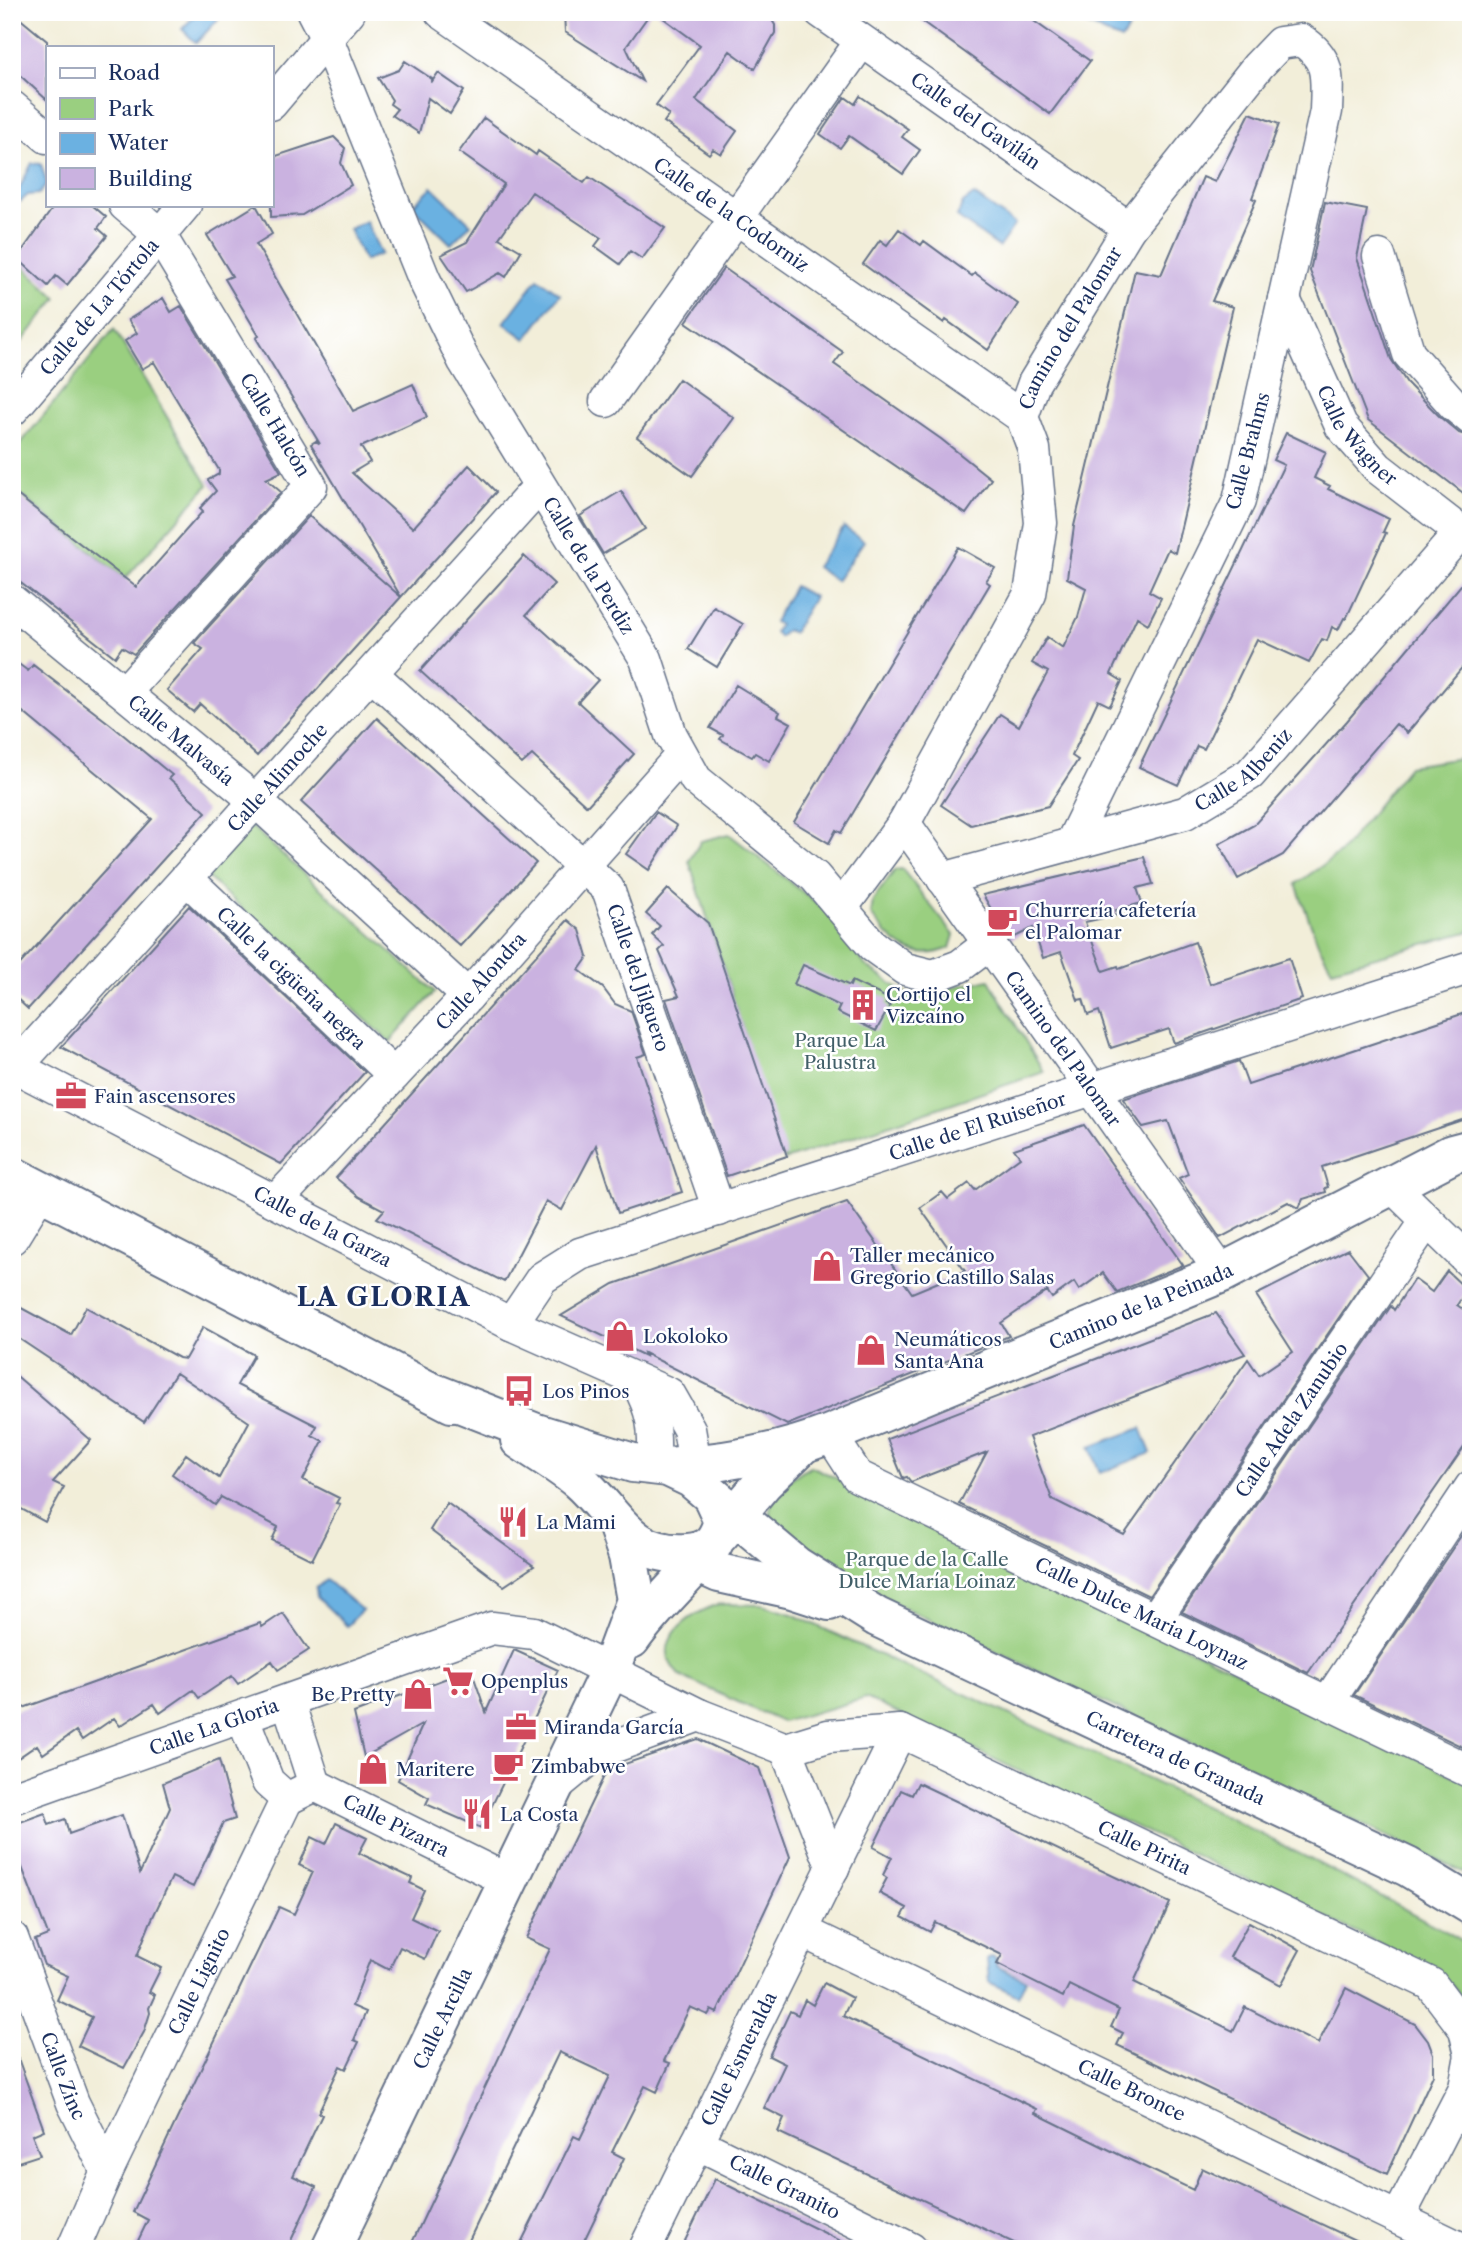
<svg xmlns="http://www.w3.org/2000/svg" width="1483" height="2261" font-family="'Libre Caslon Text',serif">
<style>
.green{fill:#9acf80;stroke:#5a7f6f;stroke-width:2}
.water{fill:#6bb1e1;stroke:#4370a0;stroke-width:2}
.building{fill:#cab2e0}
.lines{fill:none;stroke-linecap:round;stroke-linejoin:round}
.minor-casing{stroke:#667289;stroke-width:35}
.tertiary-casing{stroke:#667289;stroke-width:42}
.trunk-casing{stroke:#667289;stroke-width:42}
.minor{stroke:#fff;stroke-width:32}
.tertiary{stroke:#fff;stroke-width:38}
.trunk{stroke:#fff;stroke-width:38}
.labels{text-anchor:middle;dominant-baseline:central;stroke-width:5;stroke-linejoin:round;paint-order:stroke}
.street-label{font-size:19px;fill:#1b2f5e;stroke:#fff}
.poi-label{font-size:19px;fill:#1b2f5e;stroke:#fff;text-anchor:start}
.park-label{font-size:19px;fill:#415f68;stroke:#fff}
.district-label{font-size:26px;font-weight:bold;letter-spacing:2px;fill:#1b2f5e;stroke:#fff}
</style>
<rect width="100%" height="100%" fill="#fff"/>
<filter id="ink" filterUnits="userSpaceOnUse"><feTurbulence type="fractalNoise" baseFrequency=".0143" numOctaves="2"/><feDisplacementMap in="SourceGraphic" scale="14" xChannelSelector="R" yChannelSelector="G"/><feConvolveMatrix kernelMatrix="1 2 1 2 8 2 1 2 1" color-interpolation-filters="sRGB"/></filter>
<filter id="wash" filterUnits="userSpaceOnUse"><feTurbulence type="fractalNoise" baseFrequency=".00686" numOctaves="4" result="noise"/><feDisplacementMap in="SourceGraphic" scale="28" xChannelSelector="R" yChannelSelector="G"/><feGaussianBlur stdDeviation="1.57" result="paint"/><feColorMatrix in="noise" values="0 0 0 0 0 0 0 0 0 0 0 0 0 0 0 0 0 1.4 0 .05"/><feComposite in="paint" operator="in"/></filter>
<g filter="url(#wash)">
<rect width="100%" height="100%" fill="#f2eed9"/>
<path class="green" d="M12,256L57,298L12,354Z
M114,329L208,485L125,579L12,488V454Z
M1461,758L1471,763V931L1332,969L1319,946L1296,884L1340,853L1409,766Z
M251,826L435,992L390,1042L206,876Z
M729,834L827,911L865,965L908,995L989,980L1044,1072L785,1160L689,861L701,841Z
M902,869L954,935L950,948C913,964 892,943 871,915L873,900L895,870Z
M811,1466L1471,1784V1876L892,1602C867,1587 793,1551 777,1532C755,1506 789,1476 811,1466Z
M720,1604L762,1605L792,1614C1020,1721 1253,1821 1471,1946V2011L1455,1989L1425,1965L866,1698L782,1722L680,1676C647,1644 688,1613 720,1604Z"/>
<path class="water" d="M198,12H225L196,43L182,29Z
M1083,12H1132L1138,15L1121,40L1077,20Z
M32,163L41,164L47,184L39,194L28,195L20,202L15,197Z
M432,187L471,224L451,244L412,206Z
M974,195L1015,224L999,247L957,217L963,203Z
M366,221L381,254L364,261L349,229Z
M538,278L560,294L526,339L504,323Z
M844,527L864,541L836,581L816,567Z
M794,586L814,597L793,633L787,630L779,637L775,632L779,625L774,622Z
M1141,1428L1151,1453L1100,1473L1090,1447Z
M326,1580L362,1610L347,1626L317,1597L316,1588Z
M992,1956L996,1958V1966L1026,1980L1018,1996L989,1982L987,1959Z"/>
<g id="blocks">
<path class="building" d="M12,12L47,41V100L12,68Z
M564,12H651L626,47L642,81L565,32Z
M655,12H767L775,25V33L755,69L730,51L696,100L737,131L721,154L713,149L709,154L664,122L669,115L656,105L700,45Z
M909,12H1021L1090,61L1050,114Z
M405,61L432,79L431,83L438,73L464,91L450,114L428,98L419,133L392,115L397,109L390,104L392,100L378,78L399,70Z
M860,96L908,129L902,137L920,150L903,174L849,136L840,148L820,134L845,97L855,104Z
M1250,113L1279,124L1252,198L1256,200L1212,301L1233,307L1175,553L1168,549L1149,591L1161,598L1148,624L1137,617L1111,674L1122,681L1110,706L1098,700L1072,756L1078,760L1048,806L971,825L941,805L1000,714L1019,726L1048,672L1032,663L1047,637L1063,648L1078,617L1086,588L1067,578L1074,526L1135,270L1161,275L1203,177L1215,182Z
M484,118L536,155L538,151L584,183L589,177L665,228L642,259L630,251L620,264L595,246L601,238L532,192L499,238L521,251L506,277L500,273L466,292L441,255L467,242L504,184L459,152Z
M334,137L345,148L341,163L351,185L302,215L271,217V167L276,156Z
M1325,202L1367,210L1357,258L1391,359L1407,383L1440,417L1459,433L1471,437V499L1368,420L1310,271Z
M55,205H92L106,217L98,228L107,236L67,285L56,276L48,286L17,258Z
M256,205L272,234L256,244L353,411L413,384L427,417L361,447L370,462L352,473L413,528L469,465L496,492L401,597L311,444L316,441L320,444L256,338L259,336L225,279L232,276L207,235Z
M899,229L921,245L924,241L972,276L975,273L1018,304L988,350L946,320L944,323L863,264L880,240L887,245Z
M724,268L843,352L834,364L941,439L991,479L966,514L686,322Z
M163,298L171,312L181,306L281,472L266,479L281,492L134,654L122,647L115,657L12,576V491L136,587L203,511L200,508L216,491L208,480L219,474V470L154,362L142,369L125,341L137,333L128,320Z
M679,379L734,418L692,476L637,437Z
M1286,433L1326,452L1314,478L1330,486L1328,489L1389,519L1383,532L1386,533L1346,619L1344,618L1338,630L1332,627L1327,641L1322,639L1309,663L1257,639L1204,749L1197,746L1178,785L1139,767L1284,465L1273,460Z
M621,491L645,529L603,554L580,516Z
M309,516L401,597L257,756L200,704L193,712L167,690L203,649L194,643Z
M958,547L995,568L986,581L990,584L841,833L836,830L829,843L794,822Z
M524,556L554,584L526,615L598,680L578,702L634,754L587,806L532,755L522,764L420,671Z
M1471,573V657L1407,733L1396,724L1283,855L1238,879L1219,844L1254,825L1347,721Z
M714,607L743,624L717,667L688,649Z
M12,659L28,671L33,665L110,724L172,775L169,778L206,812L28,1009L12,994V973L152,819L12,703Z
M736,685L780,712L778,716L791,723L769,761L755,753L752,757L720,739L723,735L710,728Z
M377,718L536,863L460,946L301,802Z
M656,812L677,826L649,870L626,854Z
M1144,857L1153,884L1137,888L1142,903L1116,910L1117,915L1085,922L1103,971L1118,966L1119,969L1195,942L1210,984L1289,958L1302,999L1174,1043L1169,1029L1111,1048L1099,1011L1088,1015L1083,999L1078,1000L1061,952L1043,958L1033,928L1009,940L983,895Z
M668,889L708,923L787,1156L727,1176L666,999L679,996L659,951L664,946L652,935L660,926L646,914Z
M189,906L365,1072L281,1164L61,1047Z
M568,920L580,930L588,957L579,970L603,988L615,1004L631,1011L646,1054L637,1057L682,1192L618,1213L596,1145L562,1210L546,1201L504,1282L377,1218L384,1210L359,1197L336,1178Z
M803,965L850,986L852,981L889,999L886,1004L890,1006L876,1031L837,1012L840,1006L794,984Z
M1471,1011V1117L1322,1167L1328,1187L1325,1188L1326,1192L1303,1199L1299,1208L1288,1202L1220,1238L1179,1178L1188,1174L1168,1121L1143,1127L1123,1099L1239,1061L1248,1085Z
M1084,1125L1183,1265L1117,1292L1103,1273L1079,1290L1074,1282L1052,1298L1047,1291L1001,1323L1009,1336L787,1425L644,1353L645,1356L561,1316L614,1284L847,1202L912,1293L965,1271L920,1208L942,1192L948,1199L969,1183L975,1190L1020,1157L1014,1149Z
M1348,1249L1368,1275L1149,1596L959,1504L987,1452L911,1482L907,1477L903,1478L887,1439L1216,1313L1245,1354L1029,1437L1052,1499L1124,1535L1248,1359L1259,1375L1293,1352L1256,1295Z
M1447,1271L1467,1290L1457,1305L1471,1315V1437L1308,1673L1182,1612L1391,1306L1394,1310L1414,1279L1432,1292Z
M12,1303L71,1335L86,1307L179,1358L185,1359L203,1327L254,1355L237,1385L317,1426L312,1435L323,1441L303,1480L339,1498L336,1503L340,1504L312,1560L272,1540L278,1527L221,1497L215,1505L172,1474L186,1454L219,1478L249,1422L176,1373L144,1422L12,1334Z
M12,1372L91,1440L53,1482L64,1487L45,1522L12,1504Z
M447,1503L534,1566L504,1586L430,1530Z
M1471,1521V1751L1354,1695Z
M283,1613L309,1650L278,1670L272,1661L238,1684L232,1676L199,1698L193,1690L160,1713L154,1704L120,1726L114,1718L82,1740L76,1731L43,1754L37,1745L12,1762V1712L260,1623L262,1627Z
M514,1650L558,1670L481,1828L426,1804L429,1798L398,1780L423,1724L364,1757L354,1713L471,1669L486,1712Z
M698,1739L759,1768L790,1857L717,2013L711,2010L708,2015L690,2007L664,2061L670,2063L657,2092L645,2086L612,2152L624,2158L580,2249H518L574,2136L580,2139L610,2076L559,2052L465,2249H409L550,1949L526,1938L607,1770Z
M219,1760L235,1819L223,1823L193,1887L172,1877L151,1921L137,1956L161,1968L149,1992L155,1995L149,2008L150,2013L144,2032L124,2068L78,2046L92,2017L57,2000L68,1976L44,1965L35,1940L48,1935L12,1841V1825L45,1813L49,1825L65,1819L69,1834L122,1815L140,1873L170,1808L163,1783Z
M918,1783L1170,1903L1134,1982L1233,2031L1245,2007L1318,2044L1346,1988L1415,2024L1428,2041L1433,2054V2075L1387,2174L1117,2045L1123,2033L1111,2027L1119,2010L1069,1985L1063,1997L997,1964L1002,1955L935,1922L930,1932L902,1917L907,1908L879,1893L887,1878L883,1875L892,1857L873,1847L901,1790L912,1795Z
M336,1823L367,1838L359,1853L412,1878L410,1883L424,1890L411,1918L438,1931L425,1959L400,1947L389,1970L370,1960L352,2006L366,2012L354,2040L359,2042L346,2069L340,2066L318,2113L322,2115L293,2176L316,2187L287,2249H134L148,2220L133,2212L176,2121L279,1907L294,1914L313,1872L299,1865L312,1837L326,1844Z
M1249,1922L1300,1950L1281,1985L1230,1957Z
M824,1983L852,1998L843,2016L1037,2109L1035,2113L1128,2159L1193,2190L1202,2168L1374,2249H1027L778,2132L784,2118L764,2108L785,2064L769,2056L790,2011L798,2015L805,2000L813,2005Z
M15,2050L44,2130L32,2135L40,2155L12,2164V2051Z
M715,2179L857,2249H681Z"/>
</g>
</g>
<g filter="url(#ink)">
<use href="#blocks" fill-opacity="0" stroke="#667289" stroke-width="2"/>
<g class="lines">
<defs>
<g id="minor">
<path id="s1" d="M313,12L327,39L424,279L464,361L646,659L671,735L696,780L815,877L873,946L905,969L933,976L960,966L989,944"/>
<path id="s2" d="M441,12L1022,417"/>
<path id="s3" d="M821,12L1129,228"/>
<path d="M271,104L349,12"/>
<path d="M12,107L47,137"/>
<path d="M1379,256L1409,354L1454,405L1471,419"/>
<path id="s4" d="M1284,299L1341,426L1378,468L1471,540"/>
<path d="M606,401L861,42"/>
<path id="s5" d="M12,410L185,205"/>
<path id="s6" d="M12,601L257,802L468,996"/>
<path id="s7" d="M372,674L608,889L719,1210"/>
<path d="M125,692L311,486L159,234L125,205"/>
<path id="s8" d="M904,823L1222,1273"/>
<path id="s9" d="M187,879L394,1075"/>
<path id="s10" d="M943,879L1185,813L1250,774L1460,533"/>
<path id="s11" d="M841,908L904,823L1030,594L1041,523L1034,449L1022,417L1034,383L1129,228L1258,66L1280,43L1301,40C1331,59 1327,78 1326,111L1239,501L1071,844"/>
<path id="s12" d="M12,1065L511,1324L669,1394L689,1429L693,1452L691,1478"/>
<path id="s13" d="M16,1067L539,487"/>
<path d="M1392,1186L1471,1263"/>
<path id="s14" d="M277,1200L468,996L680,757"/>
<path d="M12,1238L41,1191"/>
<path id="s15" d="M511,1324L542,1278L580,1254L1471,967"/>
<path d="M637,1382C654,1412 655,1430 654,1464"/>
<path id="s16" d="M830,1434L857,1476L1471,1772"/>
<path id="s17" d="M1156,1618L1426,1222"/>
<path d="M288,1701L315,1785"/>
<path d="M1328,1702L1471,1487"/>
<path d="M786,1749L833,1868"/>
<path d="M556,1786L596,1753L699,1715"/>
<path id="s18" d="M12,1798L492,1628L534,1633L699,1715L786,1749L828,1736L900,1731L1431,1984L1465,2029L1471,2055L1465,2088L1398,2218"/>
<path id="s19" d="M287,1799L315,1785L507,1880"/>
<path id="s20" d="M802,1931L1462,2249"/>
<path id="s21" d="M12,1938L73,2103L107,2171"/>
<path id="s22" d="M697,2143L911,2249"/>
<path id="s23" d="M73,2249L107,2171L287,1799L268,1782L243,1718"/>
<path id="s24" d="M645,2249L900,1731"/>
</g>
<g id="tertiary">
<path id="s25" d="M668,1467C723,1463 779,1454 830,1434L1222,1273L1452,1154L1471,1149"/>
<path d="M719,1535L763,1483L803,1444"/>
<path d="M631,1639C655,1605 687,1578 713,1544"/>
<path id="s26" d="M331,2249L610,1670L636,1600L628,1556L617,1524"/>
</g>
<g id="trunk">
<path d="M12,1176L452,1403"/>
<path id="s27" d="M429,1391L536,1433L633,1463L668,1467L691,1478L796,1566L877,1617L1408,1867L1471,1905"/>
<path d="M520,1440C539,1453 560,1465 578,1480C616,1513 628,1558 688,1553C710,1551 718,1540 723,1520L712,1496"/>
<path d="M678,1554L719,1573L792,1589L829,1601"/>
</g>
</defs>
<use href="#minor" class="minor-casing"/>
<use href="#tertiary" class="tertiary-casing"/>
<use href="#trunk" class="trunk-casing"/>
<use href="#minor" class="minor"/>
<use href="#tertiary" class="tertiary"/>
<use href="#trunk" class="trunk"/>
</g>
</g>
<defs>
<symbol id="cafe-bare" viewBox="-9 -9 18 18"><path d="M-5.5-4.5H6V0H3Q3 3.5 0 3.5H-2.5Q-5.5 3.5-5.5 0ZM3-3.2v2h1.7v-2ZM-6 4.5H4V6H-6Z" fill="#d1495b" stroke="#fff" stroke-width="2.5" paint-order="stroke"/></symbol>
<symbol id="building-bare" viewBox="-9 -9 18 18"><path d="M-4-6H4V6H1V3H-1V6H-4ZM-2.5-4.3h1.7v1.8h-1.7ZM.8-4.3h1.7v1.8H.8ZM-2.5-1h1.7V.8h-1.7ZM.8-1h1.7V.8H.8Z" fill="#d1495b" stroke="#fff" stroke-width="2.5" paint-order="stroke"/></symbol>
<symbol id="office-bare" viewBox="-9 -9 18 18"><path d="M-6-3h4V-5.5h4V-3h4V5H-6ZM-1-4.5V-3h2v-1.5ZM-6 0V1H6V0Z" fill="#d1495b" stroke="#fff" stroke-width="2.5" paint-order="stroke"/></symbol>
<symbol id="shop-bare" viewBox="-9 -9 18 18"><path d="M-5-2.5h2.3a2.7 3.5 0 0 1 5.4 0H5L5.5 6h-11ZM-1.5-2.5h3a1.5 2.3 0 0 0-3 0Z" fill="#d1495b" stroke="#fff" stroke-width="2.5" paint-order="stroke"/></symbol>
<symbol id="bus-bare" viewBox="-9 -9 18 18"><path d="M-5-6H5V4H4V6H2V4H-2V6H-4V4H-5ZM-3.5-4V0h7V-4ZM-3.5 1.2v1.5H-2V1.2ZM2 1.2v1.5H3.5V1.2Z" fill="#d1495b" stroke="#fff" stroke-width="2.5" paint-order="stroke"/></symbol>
<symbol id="restaurant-bare" viewBox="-9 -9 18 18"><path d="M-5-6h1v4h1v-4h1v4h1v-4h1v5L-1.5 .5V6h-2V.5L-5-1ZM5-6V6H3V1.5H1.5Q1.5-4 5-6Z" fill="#d1495b" stroke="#fff" stroke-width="2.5" paint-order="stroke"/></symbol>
<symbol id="supermarket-bare" viewBox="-9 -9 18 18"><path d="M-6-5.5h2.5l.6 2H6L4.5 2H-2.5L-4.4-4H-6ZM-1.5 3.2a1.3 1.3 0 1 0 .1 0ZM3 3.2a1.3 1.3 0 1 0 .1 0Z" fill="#d1495b" stroke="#fff" stroke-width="2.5" paint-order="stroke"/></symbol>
</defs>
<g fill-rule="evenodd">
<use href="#cafe-bare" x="980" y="899" width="44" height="44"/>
<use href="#building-bare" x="841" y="983" width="44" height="44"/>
<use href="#office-bare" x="49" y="1074" width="44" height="44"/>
<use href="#shop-bare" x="805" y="1244" width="44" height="44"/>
<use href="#shop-bare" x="598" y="1314" width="44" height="44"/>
<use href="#shop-bare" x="849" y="1328" width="44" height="44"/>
<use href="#bus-bare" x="497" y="1369" width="44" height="44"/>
<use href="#restaurant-bare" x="491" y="1500" width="44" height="44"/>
<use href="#supermarket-bare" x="436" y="1659" width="44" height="44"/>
<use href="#shop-bare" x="396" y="1672" width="44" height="44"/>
<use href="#office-bare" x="499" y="1705" width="44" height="44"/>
<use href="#cafe-bare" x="486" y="1744" width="44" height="44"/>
<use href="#shop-bare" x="351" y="1747" width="44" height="44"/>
<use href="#restaurant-bare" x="455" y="1792" width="44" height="44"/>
</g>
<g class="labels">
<g class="street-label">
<text stroke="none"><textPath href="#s3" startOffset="189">Calle del Gavilán</textPath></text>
<text stroke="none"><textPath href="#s2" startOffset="354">Calle de la Codorniz</textPath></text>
<text stroke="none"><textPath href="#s5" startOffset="135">Calle de La Tórtola</textPath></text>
<text stroke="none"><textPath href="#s11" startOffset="649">Camino del Palomar</textPath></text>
<text transform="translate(275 425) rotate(59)">Calle Halcón</text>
<text stroke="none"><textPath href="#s4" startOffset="156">Calle Wagner</textPath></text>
<text transform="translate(1248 451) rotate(-75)">Calle Brahms</text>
<text stroke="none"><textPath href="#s1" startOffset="620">Calle de la Perdiz</textPath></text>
<text stroke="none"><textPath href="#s6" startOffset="219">Calle Malvasía</textPath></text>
<text stroke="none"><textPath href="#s10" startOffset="324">Calle Albeniz</textPath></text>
<text stroke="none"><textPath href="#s13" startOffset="390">Calle Alimoche</textPath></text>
<text stroke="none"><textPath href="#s9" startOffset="144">Calle la cigüeña negra</textPath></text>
<text stroke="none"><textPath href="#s7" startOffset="413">Calle del Jilguero</textPath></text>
<text stroke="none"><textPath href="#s14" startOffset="299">Calle Alondra</textPath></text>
<text stroke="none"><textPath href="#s8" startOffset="276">Camino del Palomar</textPath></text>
<text stroke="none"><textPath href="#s15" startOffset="518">Calle de El Ruiseñor</textPath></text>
<text stroke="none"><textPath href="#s12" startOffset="350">Calle de la Garza</textPath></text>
<text stroke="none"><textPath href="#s25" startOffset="502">Camino de la Peinada</textPath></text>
<text stroke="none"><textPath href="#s17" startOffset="240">Calle Adela Zanubio</textPath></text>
<text stroke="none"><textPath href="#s16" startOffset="366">Calle Dulce Maria Loynaz</textPath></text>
<text stroke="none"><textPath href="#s18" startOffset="214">Calle La Gloria</textPath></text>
<text stroke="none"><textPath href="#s27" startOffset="840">Carretera de Granada</textPath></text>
<text stroke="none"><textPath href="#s19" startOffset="122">Calle Pizarra</textPath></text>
<text stroke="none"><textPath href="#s18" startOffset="1216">Calle Pirita</textPath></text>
<text stroke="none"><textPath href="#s23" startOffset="296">Calle Lignito</textPath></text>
<text stroke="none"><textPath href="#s26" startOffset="256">Calle Arcilla</textPath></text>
<text stroke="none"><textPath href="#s24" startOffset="212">Calle Esmeralda</textPath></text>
<text stroke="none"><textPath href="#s21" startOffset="147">Calle Zinc</textPath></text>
<text stroke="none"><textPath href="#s20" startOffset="366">Calle Bronce</textPath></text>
<text stroke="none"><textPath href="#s22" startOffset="98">Calle Granito</textPath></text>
</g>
<g class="poi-label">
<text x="1025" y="910">Churrería cafetería<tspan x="1025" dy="22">el Palomar</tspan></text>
<text x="886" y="994">Cortijo el<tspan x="886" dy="22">Vizcaíno</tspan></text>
<text x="94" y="1096">Fain ascensores</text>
<text x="850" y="1255">Taller mecánico<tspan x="850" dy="22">Gregorio Castillo Salas</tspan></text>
<text x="643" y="1336">Lokoloko</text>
<text x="894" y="1339">Neumáticos<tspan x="894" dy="22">Santa Ana</tspan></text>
<text x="542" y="1391">Los Pinos</text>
<text x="536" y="1522">La Mami</text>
<text x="481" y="1681">Openplus</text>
<text x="395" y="1694" text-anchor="end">Be Pretty</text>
<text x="544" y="1727">Miranda García</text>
<text x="531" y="1766">Zimbabwe</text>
<text x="396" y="1769">Maritere</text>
<text x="500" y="1814">La Costa</text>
</g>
<g class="park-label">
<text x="840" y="1040">Parque La<tspan x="840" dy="22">Palustra</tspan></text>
<text x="927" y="1559">Parque de la Calle<tspan x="927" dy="22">Dulce María Loinaz</tspan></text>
</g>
<g class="district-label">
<text x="384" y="1297">LA GLORIA</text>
</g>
</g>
<rect width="1483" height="2261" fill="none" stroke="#fff" stroke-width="42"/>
<rect x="46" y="46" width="228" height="161" fill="#ffffff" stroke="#a4acbf" stroke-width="2"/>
<rect x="60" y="68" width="35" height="10" fill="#ffffff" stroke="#a4acbf" stroke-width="2"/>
<text x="108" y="80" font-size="21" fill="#1b2f5e">Road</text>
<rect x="60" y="98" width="35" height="21" fill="#9acf80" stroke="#a4acbf" stroke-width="2"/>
<text x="108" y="116" font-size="21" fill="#1b2f5e">Park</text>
<rect x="60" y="133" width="35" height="21" fill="#6bb1e1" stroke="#a4acbf" stroke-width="2"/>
<text x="108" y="150" font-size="21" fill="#1b2f5e">Water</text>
<rect x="60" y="168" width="35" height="21" fill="#cab2e0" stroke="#a4acbf" stroke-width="2"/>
<text x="108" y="186" font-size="21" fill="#1b2f5e">Building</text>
</svg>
